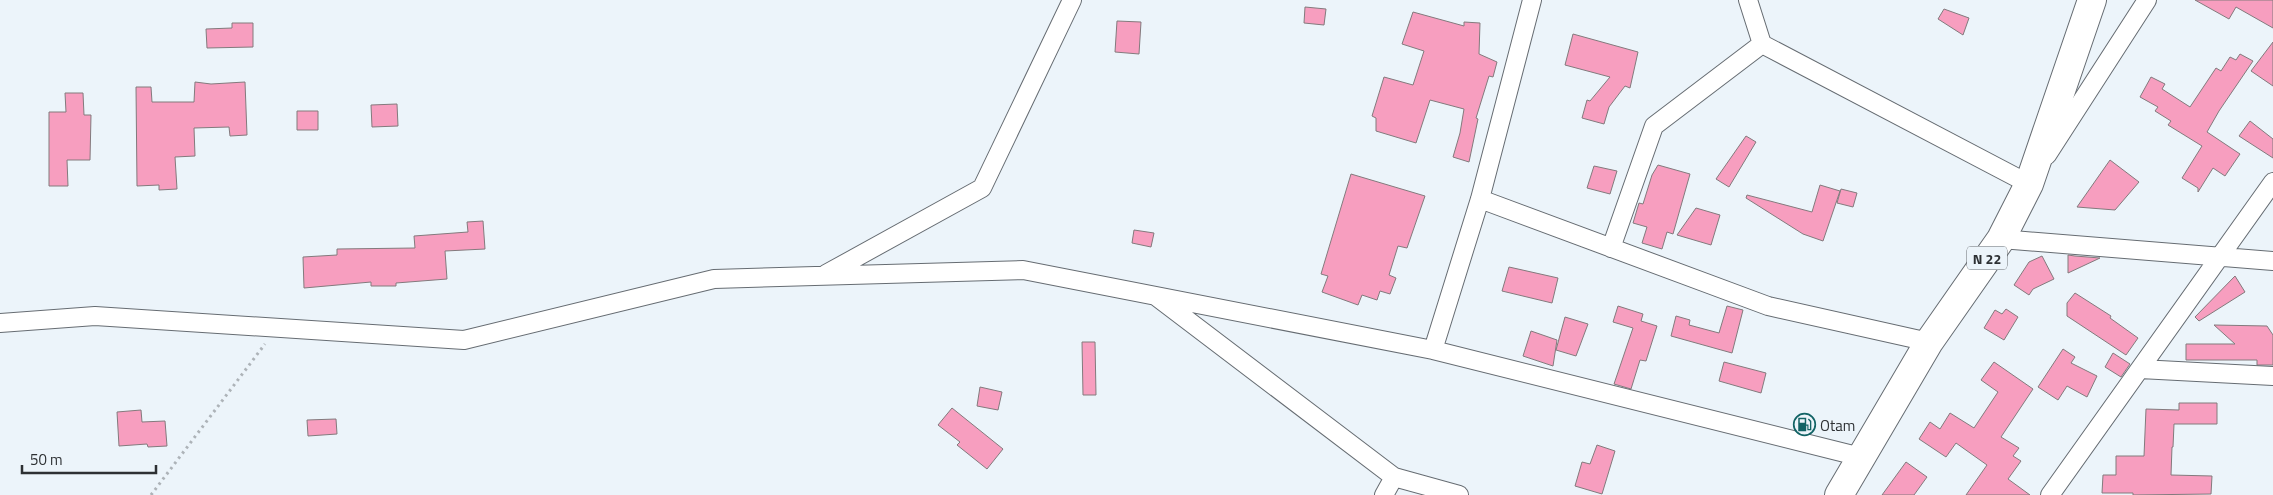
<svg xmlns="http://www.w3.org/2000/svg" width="2273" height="495" font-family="'Titillium Web',sans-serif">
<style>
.building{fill:#f79ebf;stroke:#837a7d}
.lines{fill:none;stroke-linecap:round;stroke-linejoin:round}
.minor-casing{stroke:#666c72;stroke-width:20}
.primary-casing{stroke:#666c72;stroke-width:30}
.path{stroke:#adb3b8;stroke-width:3;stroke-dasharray:2.5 4;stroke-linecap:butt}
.minor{stroke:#fff;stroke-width:18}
.primary{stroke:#fff;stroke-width:28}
.labels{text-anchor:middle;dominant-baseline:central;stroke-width:4;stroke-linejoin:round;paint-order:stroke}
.shield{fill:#ecf4fa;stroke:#666b6f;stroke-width:1}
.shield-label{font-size:14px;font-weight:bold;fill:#2d3033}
.poi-label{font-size:15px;fill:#2d3033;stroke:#ecf4fa;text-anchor:start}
</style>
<rect width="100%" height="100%" fill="#ecf4fa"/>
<path class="building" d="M2195,0H2273V28L2236,7L2229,19Z
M1305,7L1326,9L1324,25L1304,23Z
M1944,9L1969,18L1963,35L1938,19Z
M1413,12L1464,26V22L1480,23L1479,54L1497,62L1493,77L1489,76L1476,118L1478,119L1469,162L1453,157L1460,133L1464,109L1430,100L1416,143L1376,131V118L1372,116L1384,77L1413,85L1424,51L1402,44Z
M1117,21L1141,22L1139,54L1115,52Z
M232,23H253V47L207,48L206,29L232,28Z
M1573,34L1638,52L1630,88L1625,86L1609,107L1604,124L1582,118L1587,100L1590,101L1610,77L1565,65Z
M2273,42V86L2251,71Z
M2240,54L2253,61L2219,111L2207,132L2240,154L2225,176L2213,168L2198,192V188L2182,178L2202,146L2168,125L2171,121L2155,111L2158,107L2140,97L2151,77L2165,84L2162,89L2190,107L2216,68L2221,71L2230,57L2236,60Z
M195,82L211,84L245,82L247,135L230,136L229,127L194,128L195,156L175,157L177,189L159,190V185L137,186L136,87H151L152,102H194Z
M65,93H83L84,115H91L90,160H67L68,186H49V112H66Z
M397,104L398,126L372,127L371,105Z
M297,111H318V130H297Z
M2250,121L2273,139V158L2239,136Z
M1746,136L1756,142L1729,187L1716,179Z
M2110,160L2139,182L2115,210L2077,207Z
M1658,165L1690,174L1673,234L1667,232L1662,249L1642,243L1647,227L1633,223L1639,203L1643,204L1652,175Z
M1594,166L1617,171L1610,194L1587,188Z
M1351,174L1425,196L1407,248L1398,246L1389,275L1396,278L1390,294L1380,291L1377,300L1362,295L1358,305L1322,292L1328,276L1321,274Z
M1820,185L1840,191L1823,241L1803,234L1746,198L1747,195L1812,212Z
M1841,189L1857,193L1853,207L1837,203Z
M1696,208L1720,215L1711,245L1677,235Z
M483,221L485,249L445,251L447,279L396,283V286H371V282L304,288L303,257L337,255V249L415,248L414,236L468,232L467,222Z
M1134,230L1154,233L1151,247L1132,243Z
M2068,255L2075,256L2100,258L2068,273Z
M2042,256L2054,279L2033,289L2029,295L2014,285L2029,262Z
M1509,267L1558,278L1552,303L1502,291Z
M2235,276L2245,292L2199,321L2195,317Z
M2075,293L2111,316L2110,318L2138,338L2126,355L2067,316V303Z
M1618,306L1643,314L1641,321L1657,326L1646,361L1640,360L1631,389L1614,384L1633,328L1613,322Z
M1727,306L1743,310L1732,353L1671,336L1676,316L1690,320L1689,325L1719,333Z
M2006,309L2018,317L2004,340L1984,328L1995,310L2002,314Z
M1565,317L1588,324L1576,356L1556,350Z
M2214,325L2267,326L2273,335V365H2257V360H2186V344H2235Z
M1531,331L1557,340L1553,366L1523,356Z
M1082,342H1095L1096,395H1083Z
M2063,349L2075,357L2071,363L2097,376L2087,397L2067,386L2058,400L2038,387Z
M2113,353L2130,364L2121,377L2105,367Z
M1724,362L1766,373L1761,393L1719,381Z
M1994,362L2033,389L2001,437L2019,448L2013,456L2021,461L2008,479L2030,495H1966L1987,465L1956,443L1946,457L1919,439L1930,422L1940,429L1950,413L1974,428L1998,392L1981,380Z
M980,387L1002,392L998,410L977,406Z
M2179,403H2217V424H2174L2173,447H2172L2171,475L2212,476L2211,494L2133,495V493H2102L2103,475H2116V456H2144L2146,409L2179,410Z
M952,408L1003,449L987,469L957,445L960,442L938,425Z
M141,410L142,422L165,421L167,446L148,447L147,444L119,446L117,412Z
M336,419L337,434L308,436L307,420Z
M1597,445L1615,451L1602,494L1575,486L1582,462L1590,464Z
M1906,462L1927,477L1914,495H1882Z"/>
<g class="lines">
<defs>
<path id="minor" d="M1748,0L1762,44
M2047,155L2147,0
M1480,199L1768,306L1929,342
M2001,239L2273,261
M1611,248L1654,126L1762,44L2029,184L2033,177
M826,274L982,188L1072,0
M1157,297L1394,477L1459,495
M0,323L95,316L464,340L714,279L1023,270L1433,350L1861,457
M1433,350L1480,199L1532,0
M2140,369L2273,376
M1384,495L1394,477
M2050,495L2273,182"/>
<path id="primary" d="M1839,495L1929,342L2001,239L2029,184L2092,0"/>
</defs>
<use href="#minor" class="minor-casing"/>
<use href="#primary" class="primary-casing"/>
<path class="path" d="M151,495L265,344"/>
<use href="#minor" class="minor"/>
<use href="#primary" class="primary"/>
</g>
<defs>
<symbol id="fuel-ring" viewBox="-11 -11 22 22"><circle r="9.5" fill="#ecf4fa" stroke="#126365" stroke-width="1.5"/><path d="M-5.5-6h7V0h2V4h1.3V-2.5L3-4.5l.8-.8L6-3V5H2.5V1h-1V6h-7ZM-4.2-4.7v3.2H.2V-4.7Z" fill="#126365"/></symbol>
</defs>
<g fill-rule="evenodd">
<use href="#fuel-ring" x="1792" y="412" width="25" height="25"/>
</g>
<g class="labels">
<rect class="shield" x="1967" y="246.5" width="40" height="23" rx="4"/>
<g class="shield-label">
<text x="1987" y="258">N 22</text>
</g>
<g class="poi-label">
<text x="1820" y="425">Otam</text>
</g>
</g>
<path d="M22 465v8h134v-8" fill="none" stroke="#2d3033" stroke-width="2.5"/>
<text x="30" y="465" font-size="15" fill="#2d3033" stroke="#ecf4fa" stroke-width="4" paint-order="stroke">50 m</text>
</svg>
